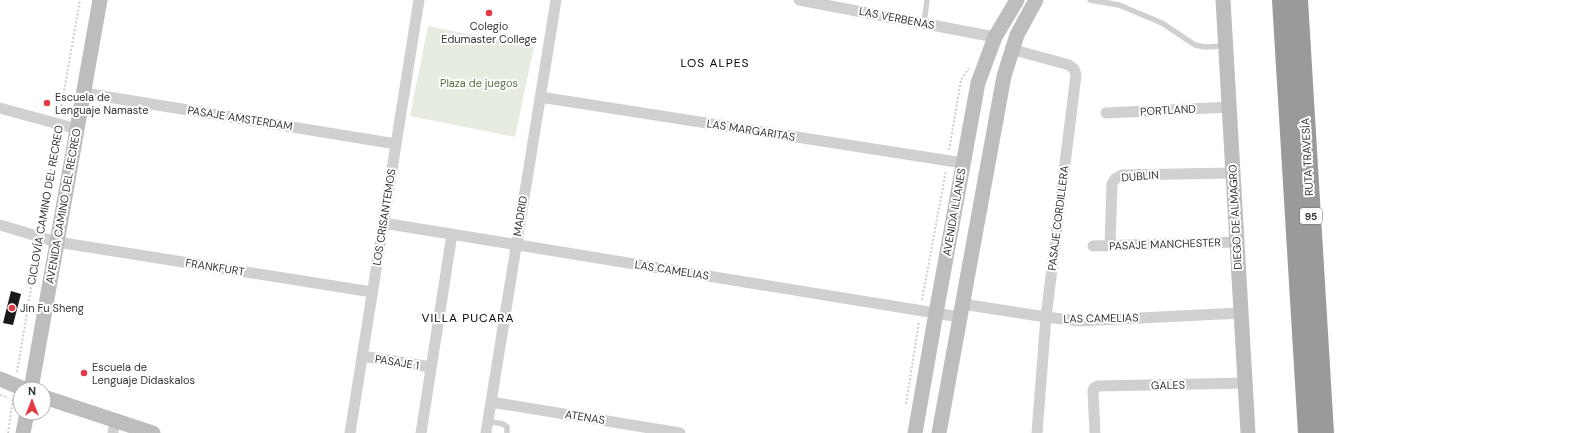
<svg xmlns="http://www.w3.org/2000/svg" width="1592" height="433" font-family="'DM Sans',sans-serif">
<style>
.green{fill:#e6ecdf}
.building{fill:#1a1a1a}
.lines{fill:none;stroke-linecap:round;stroke-linejoin:round}
.path{stroke:#cdcdcd;stroke-width:2;stroke-dasharray:2 2;stroke-linecap:butt}
.lane{stroke:#d0d0d0;stroke-width:5.5}
.street{stroke:#d0d0d0;stroke-width:11}
.secondary{stroke:#bdbdbd;stroke-width:15}
.highway{stroke:#9a9a9a;stroke-width:20}
.poi-dot{fill:#e63946;stroke:#fff;stroke-width:1.5}
.labels{text-anchor:middle;dominant-baseline:central;stroke-width:4;stroke-linejoin:round;paint-order:stroke}
.shield{fill:#fff;stroke:#707070;stroke-width:1}
.shield-label{font-size:10px;font-weight:bold;fill:#333}
.street-label{font-size:11px;fill:#333;stroke:#fff}
.poi-label{font-size:11px;fill:#333;stroke:#fff;text-anchor:start}
.park-label{font-size:11px;fill:#56703f;stroke:#fff}
.neighbourhood-label{font-size:12px;letter-spacing:1px;fill:#000;stroke:#fff}
</style>
<rect width="100%" height="100%" fill="#fff"/>
<path class="green" d="M428,26L534,47L515,137L410,116Z"/>
<path class="building" d="M11,291L21,294L13,325L3,323Z"/>
<g class="lines">
<path class="path" d="M60,114L80,0
M949,150L961,80L969,68
M41,226L57,134
M922,300L946,170
M17,372L38,247
M0,395L8,398
M906,404L919,322
M8,433L13,399"/>
<path class="lane" d="M1090,0L1119,5L1162,23L1195,45L1205,47L1225,46
M924,23L927,0
M487,421L503,424L507,427V433"/>
<path class="street" d="M799,0L995,37
M1011,49L1069,65L1074,69L1076,75L1046,317L1037,433
M84,93L396,144
M540,97L963,163
M0,108L77,129
M1106,113L1230,107
M383,223L960,317
M0,225L57,242L372,292
M1093,246L1237,242
M1110,246L1112,184L1115,179L1122,175L1233,173
M962,304L1046,317L1079,321L1241,313
M362,356L431,367
M491,402L680,433
M113,433L115,420
M350,433L419,0
M421,433L452,234
M486,433L556,0
M1095,433L1093,391L1094,388L1098,386L1245,383"/>
<path class="secondary" d="M1223,0L1248,433
M0,379L24,389
M31,389L100,0
M44,397L153,433
M23,433L27,413
M915,433L936,313L978,83L995,37L1017,0
M939,433L1004,76L1017,35L1036,0"/>
<path class="highway" d="M1282,0L1308,433
M1298,0L1324,433"/>
</g>
<g class="poi-dot">
<circle cx="489" cy="13" r="4"/>
<circle cx="47" cy="103" r="4"/>
<circle cx="12" cy="308" r="4"/>
<circle cx="84" cy="373" r="4"/>
</g>
<g class="labels">
<rect class="shield" x="1300" y="208" width="22" height="16" rx="3"/>
<g class="shield-label">
<text x="1311" y="216">95</text>
</g>
<g class="street-label">
<text transform="translate(897 18) rotate(11)">LAS VERBENAS</text>
<text transform="translate(1168 110) rotate(-3)">PORTLAND</text>
<text transform="translate(240 118) rotate(9)">PASAJE AMSTERDAM</text>
<text transform="translate(751 130) rotate(9)">LAS MARGARITAS</text>
<text transform="translate(1307 157) rotate(-93)">RUTA TRAVESÍA</text>
<text transform="translate(1140 176) rotate(-5)">DUBLIN</text>
<text transform="translate(45 205) rotate(-80)">CICLOVÍA CAMINO DEL RECREO</text>
<text transform="translate(63 206) rotate(-80)">AVENIDA CAMINO DEL RECREO</text>
<text transform="translate(954 212) rotate(-80)">AVENIDA ILLANES</text>
<text transform="translate(520 216) rotate(-81)">MADRID</text>
<text transform="translate(384 217) rotate(-81)">LOS CRISANTEMOS</text>
<text transform="translate(1235 217) rotate(-93)">DIEGO DE ALMAGRO</text>
<text transform="translate(1058 218) rotate(-83)">PASAJE CORDILLERA</text>
<text transform="translate(1165 244) rotate(-2)">PASAJE MANCHESTER</text>
<text transform="translate(215 267) rotate(9)">FRANKFURT</text>
<text transform="translate(672 270) rotate(9)">LAS CAMELIAS</text>
<text transform="translate(1101 318) rotate(-1)">LAS CAMELIAS</text>
<text transform="translate(397 362) rotate(9)">PASAJE 1</text>
<text transform="translate(1168 385) rotate(-1)">GALES</text>
<text transform="translate(585 417) rotate(9)">ATENAS</text>
</g>
<g class="poi-label">
<text x="489" y="26" text-anchor="middle">Colegio<tspan x="489" dy="13">Edumaster College</tspan></text>
<text x="55" y="97">Escuela de<tspan x="55" dy="13">Lenguaje Namaste</tspan></text>
<text x="20" y="308">Jin Fu Sheng</text>
<text x="92" y="367">Escuela de<tspan x="92" dy="13">Lenguaje Didaskalos</tspan></text>
</g>
<g class="park-label">
<text x="479" y="83">Plaza de juegos</text>
</g>
<g class="neighbourhood-label">
<text x="715" y="63">LOS ALPES</text>
<text x="468" y="318">VILLA PUCARA</text>
</g>
</g>
<g transform="translate(32 401)"><circle r="19" fill="#ffffff" stroke="#adadad"/>
<path d="M0-3L7 15L0 10L-7 15Z" fill="#e63946"/>
<text y="-6" font-size="11" font-weight="bold" text-anchor="middle" fill="#333333">N</text>
</g>
</svg>
